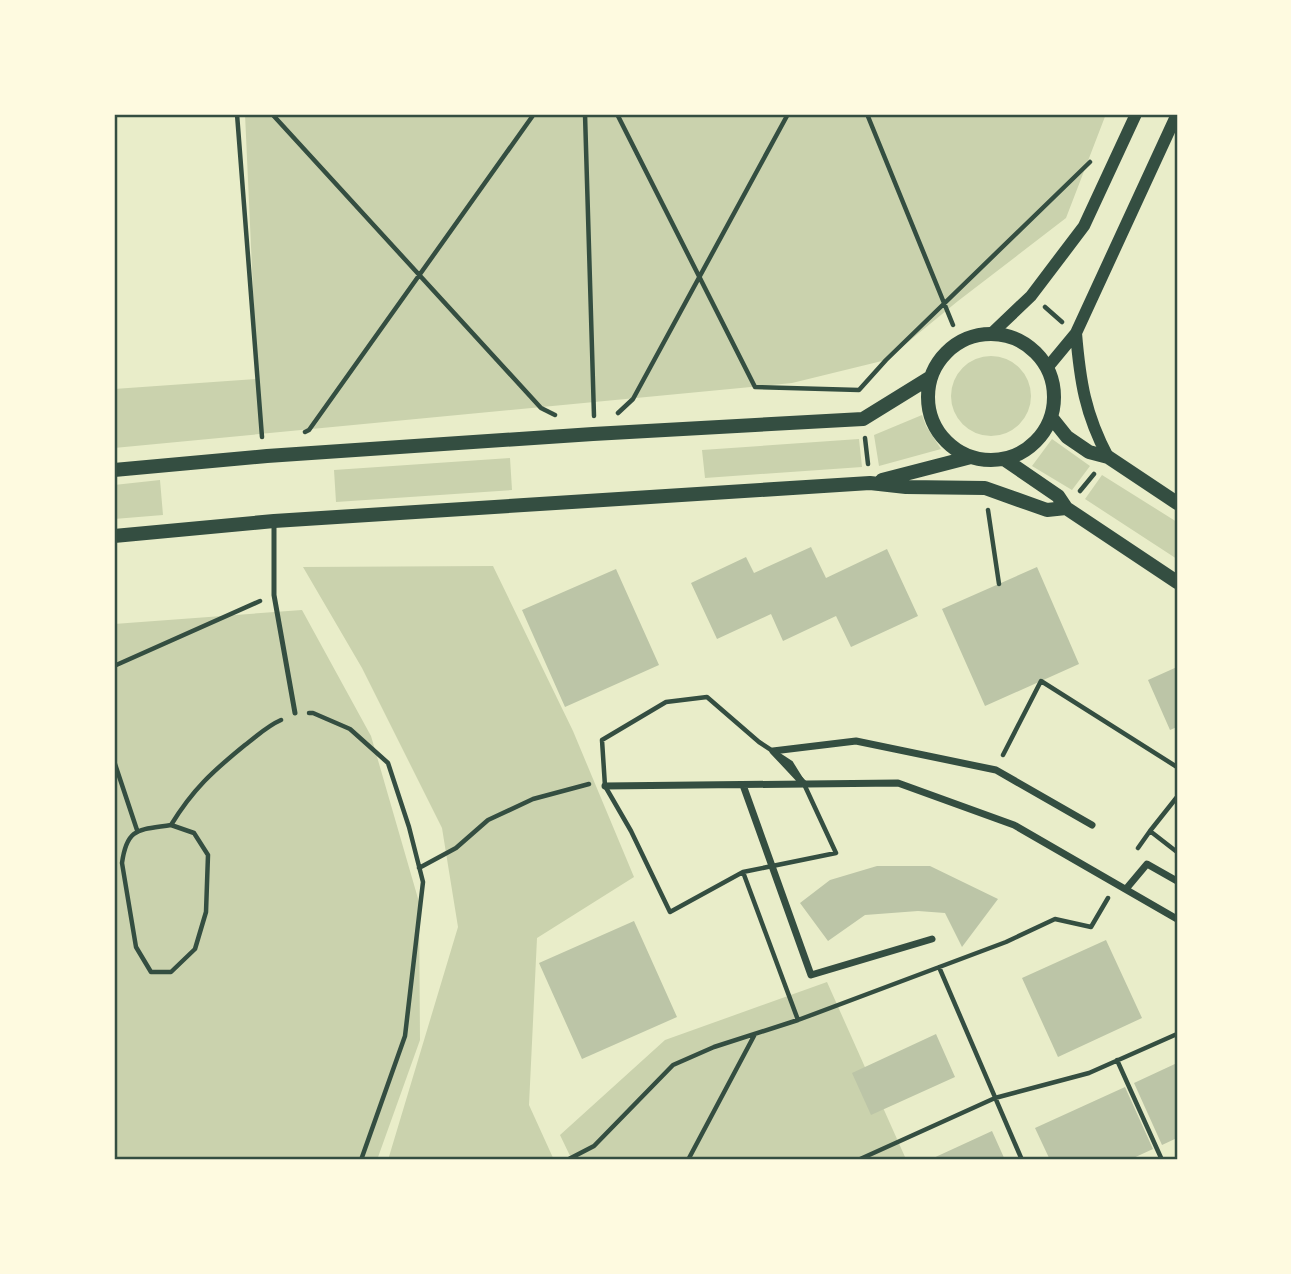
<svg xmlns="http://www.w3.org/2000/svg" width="1291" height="1274" font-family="'Space Grotesk',sans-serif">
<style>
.green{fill:#cad2ad}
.building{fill:#bcc5a7}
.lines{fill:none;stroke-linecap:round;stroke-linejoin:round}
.path{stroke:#344e41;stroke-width:4.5}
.service{stroke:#344e41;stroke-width:5}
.minor{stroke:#344e41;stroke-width:7}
.tertiary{stroke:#344e41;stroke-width:12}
.secondary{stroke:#344e41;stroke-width:14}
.neatline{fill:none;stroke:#344e41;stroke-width:2.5}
</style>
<rect width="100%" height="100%" fill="#e9edc9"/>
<path class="green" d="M245,114H1106L1066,218L958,301L886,360L792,383L114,448V389L257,379Z
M951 396a40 40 0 1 1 80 0a40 40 0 1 1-80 0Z
M922,415L926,426L941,449L879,466L874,435Z
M859,439L862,467L705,478L702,450Z
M1052,439L1090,466L1072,490L1032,466Z
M510,458L512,490L336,502L334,470Z
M1102,475L1177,522V559L1085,499Z
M160,480L163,515L114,519V485Z
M493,566L573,731L634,877L537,938L529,1105L554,1160H388L458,927L442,828L362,668L303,567Z
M302,610L371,736L419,902L420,1040L377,1160H114V624Z
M827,982L905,1157L897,1160H572L560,1135L665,1040Z"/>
<path class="building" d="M811,547L826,578L887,549L918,616L851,647L836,616L783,641L771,614L717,639L691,583L746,557L754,573Z
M1037,567L1079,664L985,706L942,609Z
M616,569L659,665L565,707L522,610Z
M1177,667V727L1170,730L1148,680Z
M877,866H930L998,899L962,947L945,913L918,911L865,915L828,941L800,903L830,880Z
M634,921L677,1017L582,1059L539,963Z
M1106,940L1142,1018L1058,1057L1022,978Z
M936,1034L955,1077L871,1115L852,1073Z
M1177,1063V1138L1162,1145L1134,1083Z
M1125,1087L1153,1149L1129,1160H1050L1035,1128Z
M992,1131L1005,1160H929Z"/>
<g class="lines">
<path class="path" d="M237,114L262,437
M272,114L541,408L555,415
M585,114L594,416
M617,114L755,387L859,390L886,360L1090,162
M867,114L953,325
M1045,307L1062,322
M618,413L633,399L788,114
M305,432L309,430L534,114
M865,438L868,464
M1080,491L1094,474
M988,510L999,584
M114,666L260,601
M707,697L759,742L791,763L804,784L836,853L743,872L670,912L631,831L605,786L602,740L666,702Z
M309,713H313L350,729L388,763L409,827L423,882L405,1036L361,1160
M1003,755L1041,681L1177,767
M114,761L137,830
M171,825C139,830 127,827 122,863L136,947L151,972H171L195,949L206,912L208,855L194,833L171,825C193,789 213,771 245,745C257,736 267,726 281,720
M1150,831L1177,797
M1138,848L1150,831L1177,852
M419,868L456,848L488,820L533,799L589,784
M743,872L798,1020
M939,967L1022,1160
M1117,1060L1162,1160
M567,1160L594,1146L673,1065L714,1047L798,1020L1006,942L1055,919L1091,927L1108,898
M688,1160L755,1034
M858,1160L995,1098L1089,1073L1177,1034"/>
<path class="service" d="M274,522V595L295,713"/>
<path class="minor" d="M804,784L773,751L856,741L996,770L1092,825
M743,785L811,975L932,939
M605,786L898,783L1014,825L1177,919
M1126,889L1147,864L1177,881"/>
<path class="tertiary" d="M1076,333C1080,381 1085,414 1108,457
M991,334L1031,296L1084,226L1136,114
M1047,368L1076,333L1177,114"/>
<path class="secondary" d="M928 397a63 63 0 1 1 126 0a63 63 0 1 1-126 0Z
M1051,417L1067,437L1089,452L1108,457L1177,503
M1004,459L1058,496L1066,508L1177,582
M114,470L267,456L593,434L863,419L931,377
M882,480L971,457
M114,536L274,521L870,483L906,487L985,488L1047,510L1066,508"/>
</g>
<rect width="1291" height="1274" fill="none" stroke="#fefae0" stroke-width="231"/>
<rect x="116" y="116" width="1060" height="1042" class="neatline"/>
</svg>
